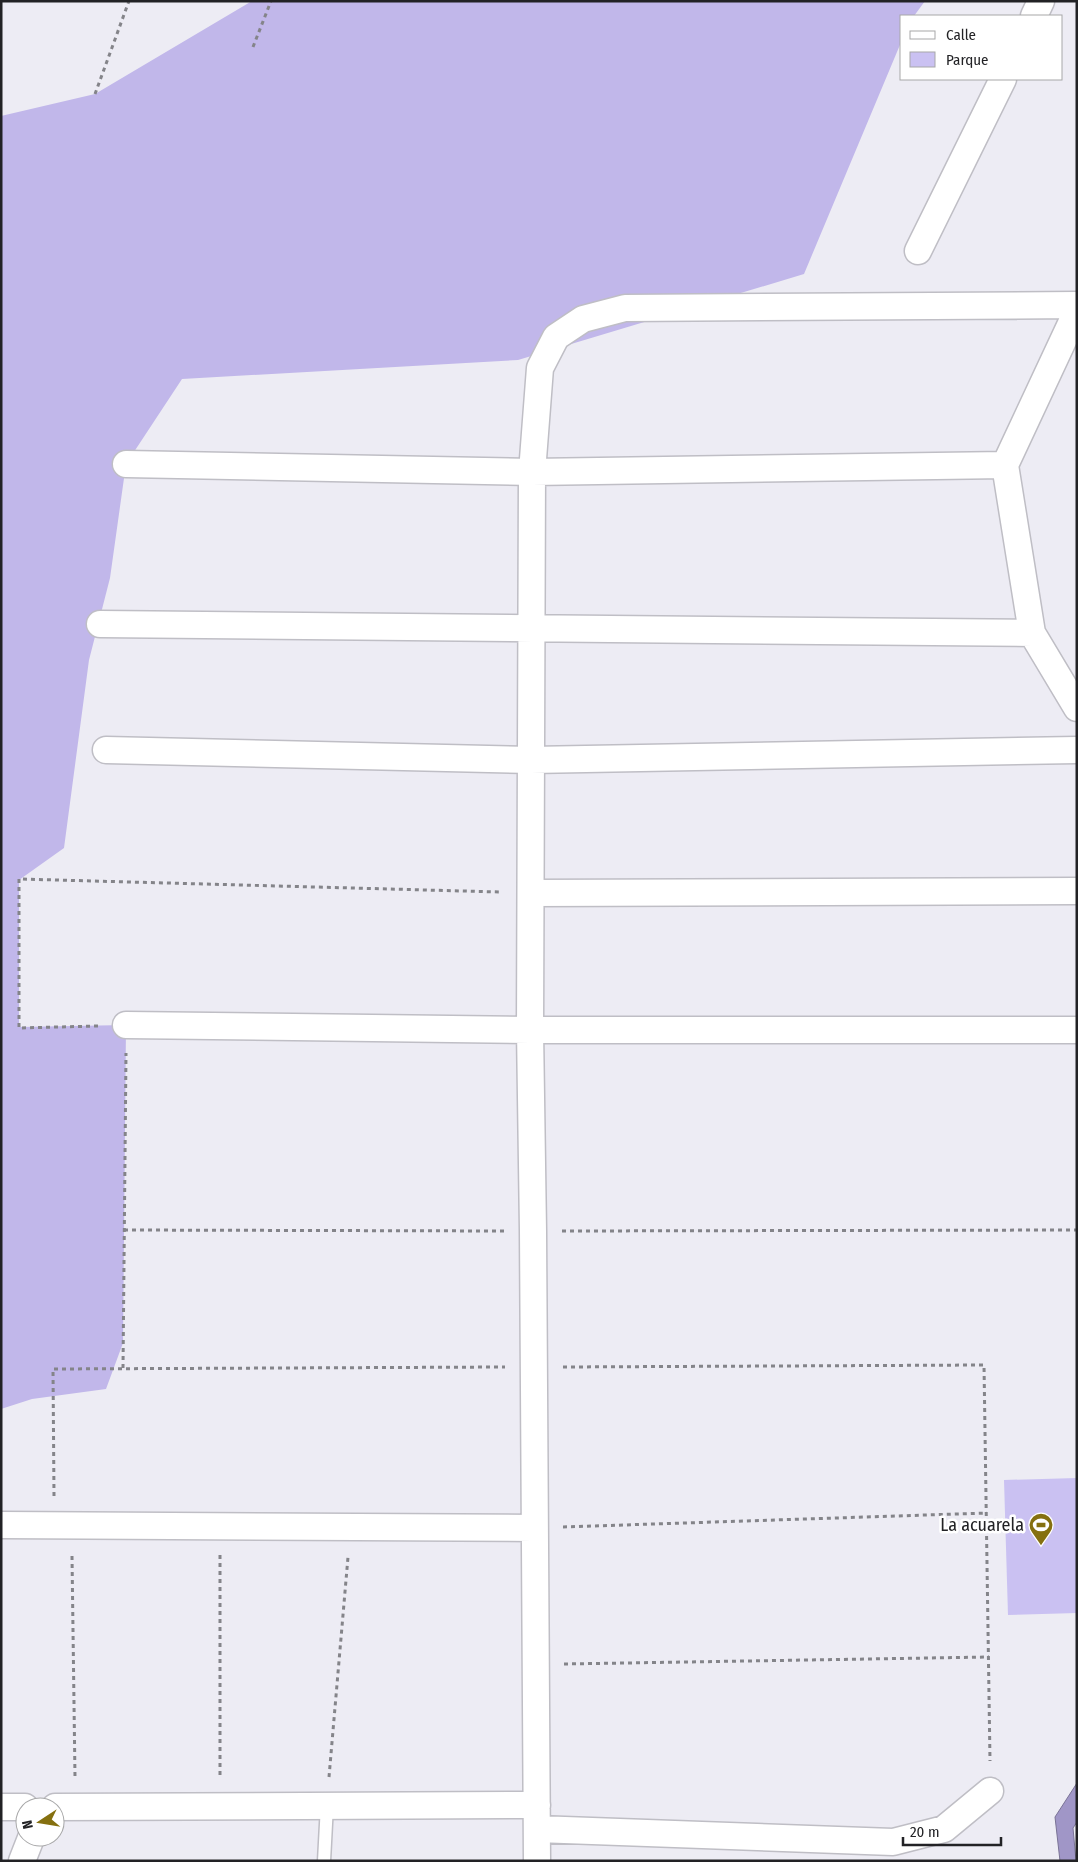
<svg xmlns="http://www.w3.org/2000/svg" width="1078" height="1862" font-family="'Fira Sans Condensed',sans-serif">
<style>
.green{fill:#cac1f2}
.forest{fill:#c1b7ea}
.water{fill:#a096c7;stroke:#7a7396}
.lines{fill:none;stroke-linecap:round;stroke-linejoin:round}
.lane-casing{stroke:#bfbec5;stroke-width:15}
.street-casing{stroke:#bfbec5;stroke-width:29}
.path{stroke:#848489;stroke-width:3;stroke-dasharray:4 4;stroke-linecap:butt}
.lane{stroke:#fff;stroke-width:12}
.street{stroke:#fff;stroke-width:26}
.labels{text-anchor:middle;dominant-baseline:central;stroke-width:5;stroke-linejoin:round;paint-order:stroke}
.poi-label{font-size:18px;fill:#222225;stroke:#fff;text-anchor:end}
</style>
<rect width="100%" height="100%" fill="#edecf4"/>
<path class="green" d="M1077,1478V1613L1008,1615L1004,1480Z"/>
<path class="forest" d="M252,1H925L914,16H902V40L804,274L518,360L182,379L126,464L110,578L89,660L64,848L19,880V1027L126,1025L123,1343L106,1389L32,1399L1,1409V116L95,94Z"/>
<path class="water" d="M1077,1783V1822L1073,1828L1076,1861H1060L1055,1817Z"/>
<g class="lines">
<defs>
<path id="lane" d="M324,1861L327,1805"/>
<path id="street" d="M1034,16L1041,1
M918,251L1003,79
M1077,311L1005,465L1032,633L1077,708
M126,464L532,472L1005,465
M100,624L1032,633
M106,750L531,760L1077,750
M532,893L1077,891
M126,1025L530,1030H1077
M1,1525L533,1528
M1,1807H25
M55,1807L537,1805
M537,1829L893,1842L944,1829L990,1791
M22,1861L31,1838
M537,1861L533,1231L530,1030L532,472L540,368L556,337L583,319L625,308L1077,305"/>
</defs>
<use href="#lane" class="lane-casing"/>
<use href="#street" class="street-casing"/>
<path class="path" d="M253,47L271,1
M95,94L129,1
M98,1026L19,1028V879L500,892
M124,1230L504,1231
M562,1231L1077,1230
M563,1367L984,1365L990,1761
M123,1368L126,1053
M54,1496L53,1369L505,1367
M563,1527L987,1513
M220,1555V1776
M72,1556L75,1777
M564,1664L989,1657
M329,1777L348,1557"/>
<use href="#lane" class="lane"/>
<use href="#street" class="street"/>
</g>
<defs>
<symbol id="stadium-pin" viewBox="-11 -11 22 30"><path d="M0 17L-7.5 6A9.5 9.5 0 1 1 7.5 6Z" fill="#857010" stroke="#fff"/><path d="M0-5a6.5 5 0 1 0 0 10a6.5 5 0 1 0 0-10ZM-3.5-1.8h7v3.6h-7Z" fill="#fff"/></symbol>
</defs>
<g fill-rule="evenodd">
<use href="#stadium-pin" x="1027" y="1511" width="28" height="38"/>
</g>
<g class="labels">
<g class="poi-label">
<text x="1024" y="1525">La acuarela</text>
</g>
</g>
<rect width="1078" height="1862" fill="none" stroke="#222225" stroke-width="5"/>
<rect x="900" y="15" width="162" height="65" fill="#ffffff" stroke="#a7a7a8"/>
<rect x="910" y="31" width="25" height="8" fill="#ffffff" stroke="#a7a7a8"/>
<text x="946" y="40" font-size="15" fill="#222225">Calle</text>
<rect x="910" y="52" width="25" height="15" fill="#cac1f2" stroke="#a7a7a8"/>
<text x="946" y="65" font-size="15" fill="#222225">Parque</text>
<g transform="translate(40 1822) rotate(258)"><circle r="24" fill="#ffffff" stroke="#a7a7a8"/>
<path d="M0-4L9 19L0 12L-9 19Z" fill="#857010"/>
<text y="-8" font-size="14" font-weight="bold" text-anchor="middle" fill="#222225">N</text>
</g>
<path d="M903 1837v8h98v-8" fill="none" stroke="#222225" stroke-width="2.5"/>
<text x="910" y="1837" font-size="15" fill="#222225" stroke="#ffffff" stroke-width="4" paint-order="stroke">20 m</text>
</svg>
